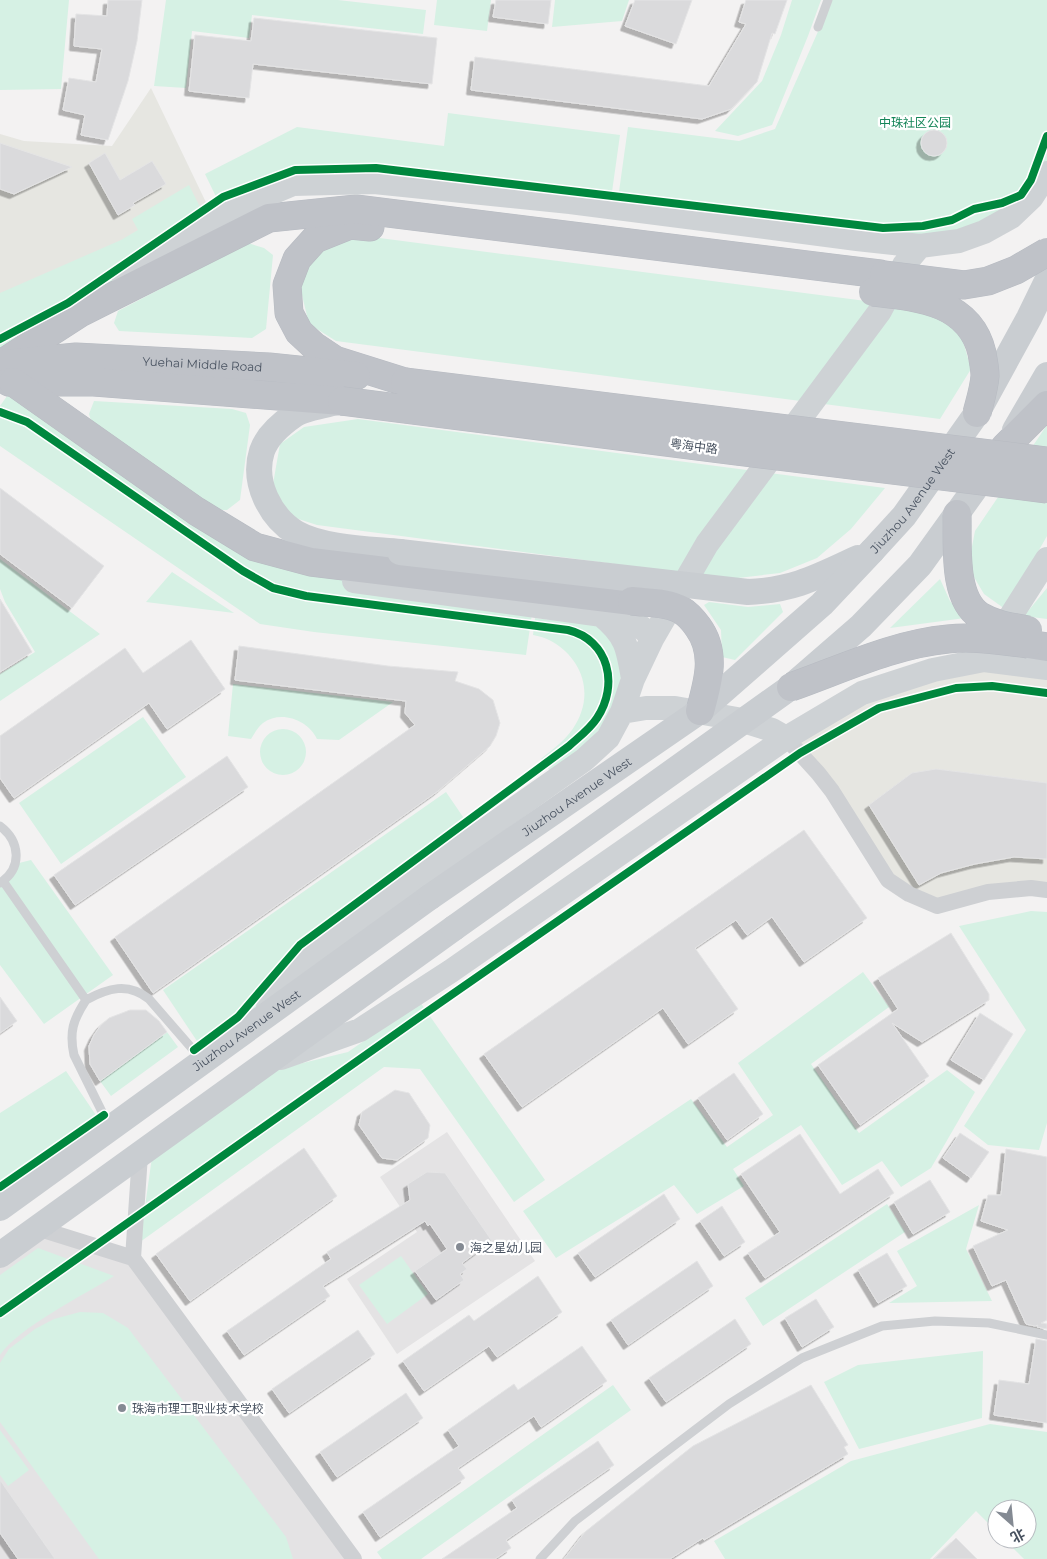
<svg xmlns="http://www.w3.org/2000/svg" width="1047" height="1559" font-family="Montserrat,'Noto Sans SC',sans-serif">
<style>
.commercial{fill:#e6e6e1}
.education{fill:#e4e3e4}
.green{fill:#d6f1e4}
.building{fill:#dadadc;stroke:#e4e4e5;filter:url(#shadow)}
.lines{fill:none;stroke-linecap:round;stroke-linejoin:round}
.highway-casing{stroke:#b7bbc2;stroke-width:29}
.lane{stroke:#ced0d3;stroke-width:9}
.street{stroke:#ced0d3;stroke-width:16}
.secondary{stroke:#ced2d5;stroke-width:24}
.primary{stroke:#c9cdd1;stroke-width:26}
.highway{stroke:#bfc2c8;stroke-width:28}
.highway-bridge-casing{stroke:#b7bbc2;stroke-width:29;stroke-linecap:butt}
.primary-bridge{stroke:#c9cdd1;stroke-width:26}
.highway-bridge{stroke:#bfc2c8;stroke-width:28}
.cycleway-casing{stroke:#fff;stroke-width:11}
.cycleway{stroke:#00873e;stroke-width:8}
.poi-dot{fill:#848a93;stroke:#fff;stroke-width:2}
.labels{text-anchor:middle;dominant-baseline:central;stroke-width:4.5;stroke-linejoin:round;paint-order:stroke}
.park-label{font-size:12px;fill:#148558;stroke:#fff}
.street-label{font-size:12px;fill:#485260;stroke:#fff}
.poi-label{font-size:12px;fill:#485260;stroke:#fff;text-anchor:start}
</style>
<defs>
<filter id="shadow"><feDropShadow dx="-4.5" dy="4.5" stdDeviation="0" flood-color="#0004"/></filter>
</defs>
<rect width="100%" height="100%" fill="#f3f2f2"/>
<path class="commercial" d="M151,88L214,219L0,363V134L24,141L112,146Z
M1047,668V890L937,906L888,880L787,738L933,670Z"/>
<path class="education" d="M447,1132L535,1261L397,1354L347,1279L417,1232L380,1177Z
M37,1229L132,1258L354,1559H0V1255Z"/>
<path class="green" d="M0,0H69L61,89L0,90Z
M166,0H338L426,10L423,34L252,15L249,38L192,31L186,88L154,86Z
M437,0H491L487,31L434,25Z
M555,0H629L622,21L552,27Z
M792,0H821L808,36L772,125L738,136L715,131L762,81L781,35Z
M829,0H1047V170L1030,196L958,240L617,206L628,127L739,141L775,129L820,27Z
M448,113L620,135L611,199L376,174L221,207L205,174L297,127L444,146Z
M189,185L206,219L0,359V293L121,240L138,230L132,219Z
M349,234L912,307L959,327L971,369L940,419L336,341L309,324L300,287L315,250Z
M248,243L264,248L273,255L266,329L252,338L119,331L114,323L118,311Z
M12,389L255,547L533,607L526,655L314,632L260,624L0,446V406Z
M94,401L232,409L246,413L250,425L240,500L227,510H210L92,424L89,414Z
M358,419L885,488L851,529L817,558L780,573L729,579L317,525L283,514L273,484L280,444L304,427Z
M1047,425V536L1005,609L984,594L968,567L975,531Z
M0,559L100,634L0,701V674L35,652L5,602L0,589Z
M172,572L234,613L146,602Z
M940,579L950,601L965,618L890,628Z
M1047,588V619L1024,616Z
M709,602L748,607L780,604L783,612L735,660L722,657L721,630L704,605Z
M535,618L597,625L615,645L622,670L618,694L602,727L579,750L550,771L541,759C552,750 564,741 572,730C595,698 585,660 551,641C546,638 539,636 533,635Z
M233,684L393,702L339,740L317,739C308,720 281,710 263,723C258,727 254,734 251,739L228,736Z
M143,717L186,777L61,864L19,803Z
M260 752a23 23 0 1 1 46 0a23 23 0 1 1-46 0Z
M446,792L472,830L246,1024L205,1053L163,990Z
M31,860L113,975L44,1024L0,965V886L19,863Z
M1031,911L1047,912V1123L1039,1150L988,1145L964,1126L1026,1030L959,926Z
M863,972L889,1007L811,1064L859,1133L947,1070L975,1092L931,1168L901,1187L882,1161L842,1185L801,1125L733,1169L744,1186L697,1214L674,1185L556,1258L523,1211L691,1099L727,1147L773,1115L738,1063Z
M420,1002L545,1180L514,1202L420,1069L384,1067L140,1242L152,1157L274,1070L348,1052Z
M167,1032L178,1047L111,1096L100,1081Z
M66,1071L102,1124L0,1196V1113Z
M887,1204L905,1232L763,1326L745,1298Z
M979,1205L966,1249L992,1301L889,1303L917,1286L897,1251Z
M38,1248L114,1276C84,1295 19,1327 0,1355V1275Z
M401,1256L428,1294L387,1324L359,1285Z
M80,1312L103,1313L128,1328L286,1537L293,1559H99L0,1422V1363L9,1349L35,1329L54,1319Z
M983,1351L982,1418L859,1449L824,1382L858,1365Z
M613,1385L631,1410L421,1559H382L377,1552Z
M990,1424L1047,1432V1559H1024L1004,1539H1027V1509H997V1532L976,1511L930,1559H725L714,1541L851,1461Z
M0,1430L29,1470L8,1486L0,1475Z"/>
<path class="building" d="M108,0H142L137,41L128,81L108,140L81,135L85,115L63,110L69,78L96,82L102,49L74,46L76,14L107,16Z
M496,0H551L548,24L493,17Z
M635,0H692L676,44L625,26Z
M746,0H787L775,34L772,33L757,82L731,109L702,119L471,90L475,57L709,86L746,24L739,22Z
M254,18L437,38L432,84L253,64L249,98L189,91L195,35L251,41Z
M921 143a13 13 0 1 1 26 0a13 13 0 1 1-26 0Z
M0,143L72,167L14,194L0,189Z
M105,153L120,180L152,161L166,184L133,203L135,205L118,215L89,163Z
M0,488L104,566L72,608L0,554Z
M0,599L32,652L0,672Z
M191,640L225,689L167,729L149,703L14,798L0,778V736L125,648L143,673Z
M239,646L388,666L458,672L455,681L479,689L493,700L500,723L496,736L490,746L438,791L153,993L115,937L415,725L405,713L406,701L235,680Z
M227,756L248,787L75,905L54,875Z
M936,769L1047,783V859L1014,857L975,864L941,873L919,885L869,805L912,773Z
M804,830L867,918L804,962L772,917L747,935L736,920L695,948L738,1009L688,1044L663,1008L522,1107L484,1054Z
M951,933L989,994V1000L922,1042L892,1023L929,1076L860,1125L818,1065L898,1009L878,978Z
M0,997L17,1021L0,1033Z
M130,1010H146L159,1021L167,1032L100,1081L90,1064L89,1046L94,1035L101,1025L109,1018Z
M980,1013L1013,1034L984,1080L951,1060Z
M734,1073L763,1114L727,1140L698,1098Z
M395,1090L409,1093L430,1125L428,1138L397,1160L382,1158L359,1125L362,1112Z
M960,1133L989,1152L971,1178L943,1158Z
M800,1134L840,1194L878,1169L894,1193L765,1278L748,1253L780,1232L741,1174Z
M304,1148L337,1196L190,1301L156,1254Z
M1006,1149L1047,1157V1320L1041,1323L1047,1324V1329L1037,1327L1038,1325L1035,1326L1026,1324L1006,1280L992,1286L973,1246L1008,1230L981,1221L988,1195H1001Z
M427,1172L445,1173L492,1241L462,1263L467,1269L460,1274L464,1280L436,1300L415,1271L447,1249L430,1224L428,1226L425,1221L323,1286L330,1296L244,1355L227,1331L331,1259L327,1252L410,1200L408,1184Z
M930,1180L950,1212L913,1234L894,1202Z
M664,1194L680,1219L595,1277L578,1253Z
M722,1206L745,1242L724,1256L700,1221Z
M887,1253L907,1286L878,1303L858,1270Z
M697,1261L713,1286L628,1345L611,1320Z
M538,1276L562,1312L497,1357L489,1346L424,1391L403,1361L469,1315L474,1321Z
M816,1299L834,1327L802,1347L785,1318Z
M735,1319L751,1344L666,1402L649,1378Z
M358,1330L375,1354L289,1413L272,1389Z
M1036,1339L1047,1341V1423L994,1415L999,1380L1029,1384Z
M582,1346L607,1381L541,1427L534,1416L458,1468L465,1478L380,1537L363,1512L459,1446L448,1430L514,1384L518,1390Z
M811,1385L848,1445L844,1447L848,1454L704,1540L703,1538L670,1559H564L585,1532L693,1446Z
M406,1393L423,1418L337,1477L320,1452Z
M598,1441L614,1465L506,1540L511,1548L495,1559H442L517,1508L512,1500Z
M0,1480L55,1559H18L0,1533Z
M956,1538L977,1559H934Z"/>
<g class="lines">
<defs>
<g id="highway">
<path d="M370,227L350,225L315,239L297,259L287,285L289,313L299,332L314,346L335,360L405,382"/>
<path d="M1,364L80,313L269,218L356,209L880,274"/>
<path id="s3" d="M5,364L76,357L269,367L356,376"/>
<path d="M9,382H94L342,401"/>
<path d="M13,382L196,511L255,547L311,562L632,601"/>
<path d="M1005,447L1047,405"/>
<path d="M1028,644L1047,647"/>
</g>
</defs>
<use href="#highway" class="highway-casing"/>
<path class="lane" d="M818,27L828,0
M0,826C20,841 23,868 0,883
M3,881L86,1000C73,1020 69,1032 74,1055L109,1126
M86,1000C108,988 128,982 149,999L202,1060
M540,1559L575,1521L729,1404L802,1358L882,1326L935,1321L989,1323L1047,1335"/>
<path class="street" d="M786,738L818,773L832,791L888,880L909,894L937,906L988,892L1031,888L1047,890
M37,1228L133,1258L140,1155
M133,1258L354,1559"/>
<path class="secondary" d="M124,281L160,255L234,209L293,184L374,182L570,202L857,239L920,246L959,241L984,232L1011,217L1032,197L1047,173
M354,581L624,618C636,623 645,628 652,639
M601,615C626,635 628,648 633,679
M995,641L1047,559
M622,712L646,708H675L737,719L772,730L786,738
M268,1007L316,952L395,893L584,760L608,738L622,712L633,679L652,639L707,544L880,311L904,265L920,246
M281,1058L360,1030L451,971L786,738L862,693L933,670L984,660L1047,668"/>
<g class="primary">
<path d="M338,402C326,405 304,408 294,415C281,424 267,436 262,451C252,482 270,517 296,533C322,548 370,549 400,552"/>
<path d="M1015,430L1047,375"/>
<path id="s1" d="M872,551L904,516L977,413L1029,318L1047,281"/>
<path d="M793,685L861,626L920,565L992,465"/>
<path id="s2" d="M0,1208L430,897"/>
<path d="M0,1255L454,928"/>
</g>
<use href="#highway" class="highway"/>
<defs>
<path id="highway-bridge" d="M884,275L964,285L988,281L1016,270L1047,252
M873,292C917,297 970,301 982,353C983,360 985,368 985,376C984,389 980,401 977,413
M405,382L1047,461
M342,401L737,451L1047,489
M957,514C958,543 952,598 980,616C995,625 1012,627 1028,630
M632,601C648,603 667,602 681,610C688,614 693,620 698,627C717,653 708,682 700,711
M791,687C842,669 894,644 948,639C975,636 1003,641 1028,644"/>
</defs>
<use href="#highway-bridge" class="highway-bridge-casing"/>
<g class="primary-bridge">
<path d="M400,552L748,592C794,590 817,577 858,558"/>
<path id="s4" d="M430,897L700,711L822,604L872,551"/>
<path d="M454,928L791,687"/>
</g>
<use href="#highway-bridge" class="highway-bridge"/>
<defs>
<path id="cycleway" d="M0,339L68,303L223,197L295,170L376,168L883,228L923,226L952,220L974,209L1002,203L1021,195L1031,180L1047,136
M0,412L27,422L243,571L273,588L306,596L568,630C609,640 619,685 597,718C590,729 579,737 569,746L300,945L238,1017L194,1050
M0,1187L104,1115
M0,1313L421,1016L800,753L879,708L956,688L992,686L1047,693"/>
</defs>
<use href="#cycleway" class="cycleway-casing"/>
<use href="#cycleway" class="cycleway"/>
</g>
<g class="poi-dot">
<circle cx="460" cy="1247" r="5"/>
<circle cx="122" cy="1408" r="5"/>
</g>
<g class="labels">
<g class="park-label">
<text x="915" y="122">中珠社区公园</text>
</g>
<g class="street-label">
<text stroke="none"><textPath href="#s3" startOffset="198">Yuehai Middle Road</textPath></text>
<text transform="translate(694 446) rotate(7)">粤海中路</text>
<text stroke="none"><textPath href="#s1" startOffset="65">Jiuzhou Avenue West</textPath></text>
<text stroke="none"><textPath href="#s4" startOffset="178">Jiuzhou Avenue West</textPath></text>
<text stroke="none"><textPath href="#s2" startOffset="304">Jiuzhou Avenue West</textPath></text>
</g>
<g class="poi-label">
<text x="470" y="1247">海之星幼儿园</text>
<text x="132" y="1408">珠海市理工职业技术学校</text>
</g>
</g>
<g transform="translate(1012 1524) rotate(153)"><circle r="24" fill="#ffffff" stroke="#b6babf"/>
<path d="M0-4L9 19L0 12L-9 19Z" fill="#848a93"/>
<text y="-8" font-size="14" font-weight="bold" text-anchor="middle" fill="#485260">北</text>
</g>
</svg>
